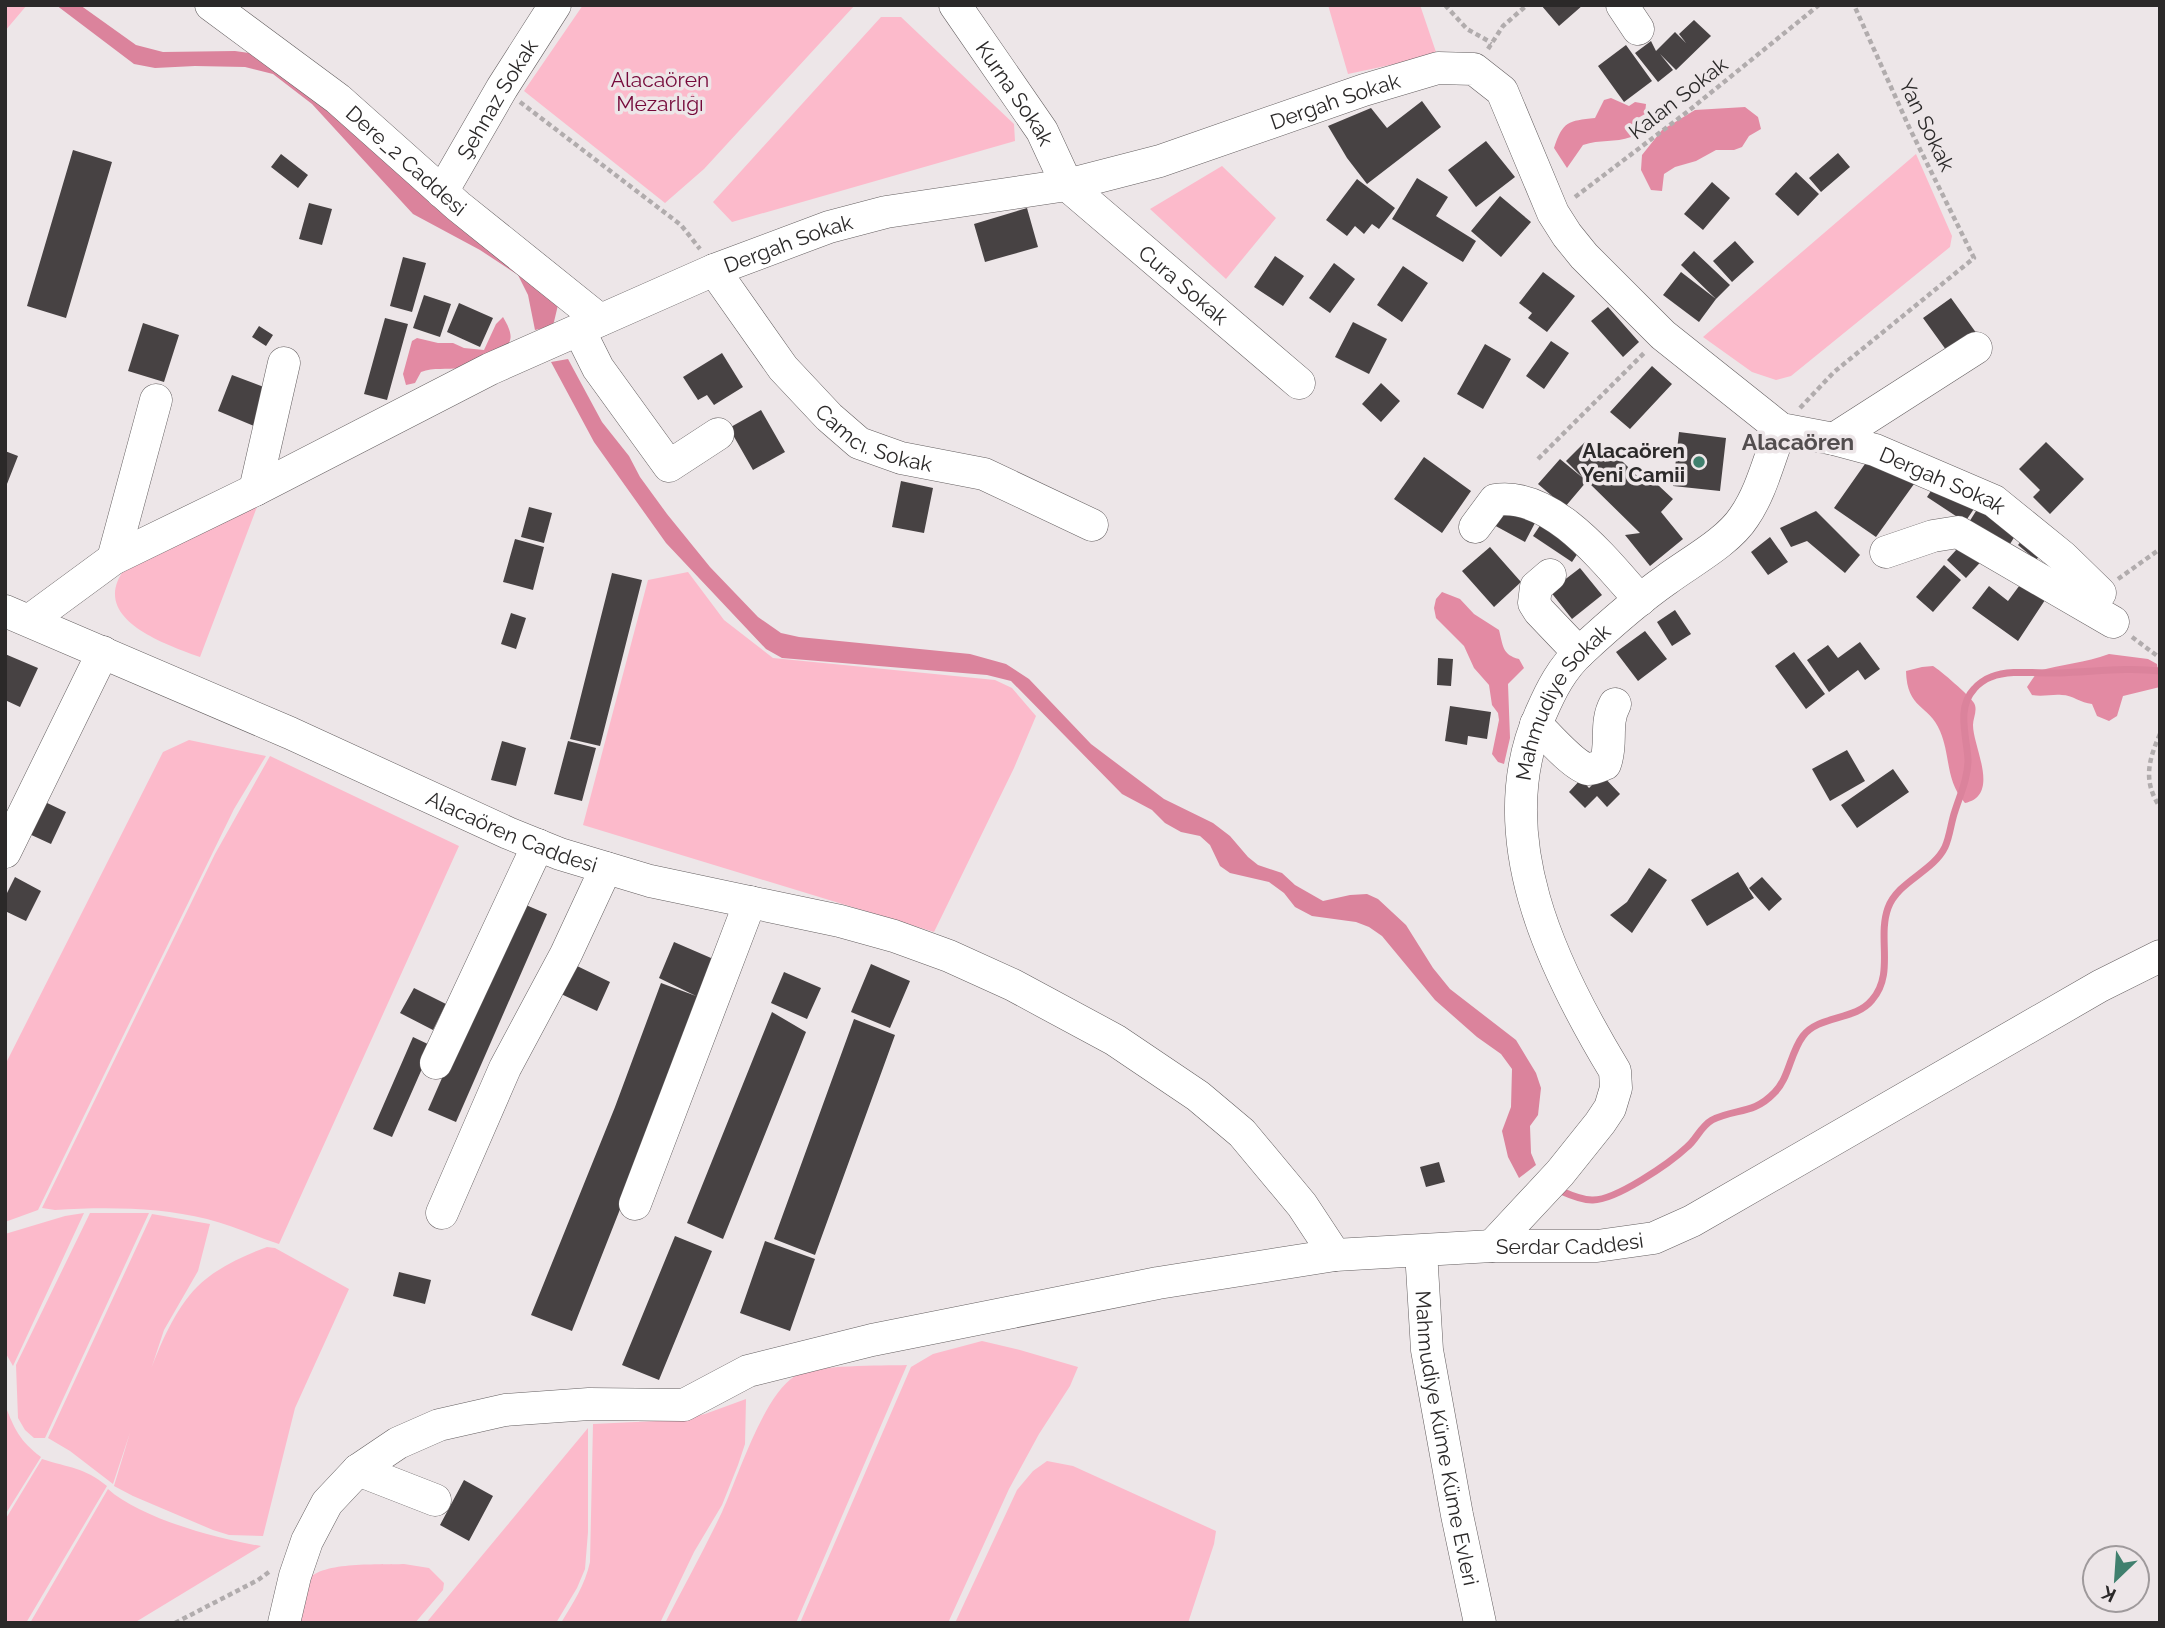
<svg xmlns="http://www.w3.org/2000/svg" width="2165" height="1628" font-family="Raleway,sans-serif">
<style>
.green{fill:#fcbacb}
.forest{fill:#e38aa3}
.water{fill:#db839c}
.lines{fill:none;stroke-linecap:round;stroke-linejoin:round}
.stream{stroke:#db839c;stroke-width:7}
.building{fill:#474243}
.minor-casing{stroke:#645f60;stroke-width:33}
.path{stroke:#b1acad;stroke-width:4.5;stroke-dasharray:5 3.5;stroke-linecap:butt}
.minor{stroke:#fff;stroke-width:32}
.poi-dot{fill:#40806e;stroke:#ede6e8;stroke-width:2.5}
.labels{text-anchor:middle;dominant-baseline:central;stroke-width:7;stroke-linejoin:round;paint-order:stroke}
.park-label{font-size:21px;fill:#75093a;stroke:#ede6e8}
.street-label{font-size:21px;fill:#2b2929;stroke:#ede6e8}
.poi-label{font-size:21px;font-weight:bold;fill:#2b2929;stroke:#ede6e8;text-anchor:end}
.neighbourhood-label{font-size:23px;font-weight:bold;fill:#534e4f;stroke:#ede6e8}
</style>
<rect width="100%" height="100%" fill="#ede6e8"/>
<path class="green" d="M5,5H27L5,31Z
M583,5H855L704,169L665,203L524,91Z
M1328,5H1420L1437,55L1348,74Z
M881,17H901L1014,124L1015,141L732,222L713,202Z
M1916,154L1952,236L1950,247L1791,376L1776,380L1752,372L1703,337Z
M1222,166L1276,218L1226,279L1150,209Z
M260,499L200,657C165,644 86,618 126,567Z
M688,572L724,620L773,658L995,680L1012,688L1036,716L1014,768L934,932L583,825L648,580Z
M189,740L266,756L234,809L38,1210L5,1222V1065L163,752Z
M270,756L459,846L279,1244C255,1236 231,1225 207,1219C158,1207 105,1207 55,1210L42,1208L215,854Z
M84,1213L13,1366L5,1352V1234L65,1216Z
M90,1213H149L45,1438H34L25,1430L18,1418L16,1365Z
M152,1214L210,1224L198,1271L164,1330L113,1484L70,1451L48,1438Z
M267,1247L275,1248L349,1289L295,1408L263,1536L229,1535L213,1530L133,1496L114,1486C133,1428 155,1329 197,1287C216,1268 243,1256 267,1247Z
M982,1341L1020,1350L1078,1367L1070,1386L1039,1434L1009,1489L948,1623H800L911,1367L933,1354Z
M907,1365L796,1623H665C684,1586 704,1550 722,1512C738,1477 763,1396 795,1376C816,1364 881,1366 907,1365Z
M746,1399L745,1444L738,1465L722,1505L694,1552L660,1623H561C573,1603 585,1585 590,1562L593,1424L678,1420L705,1414Z
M5,1405C15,1430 19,1440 41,1457L5,1515Z
M588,1428V1532L585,1569L577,1588L556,1623H426Z
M42,1459C69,1468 84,1467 107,1486L26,1623H5V1520Z
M1047,1461L1073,1466L1216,1531L1214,1544L1188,1623H955L1017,1490L1033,1471Z
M108,1489C140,1518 217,1539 261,1546L134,1623H30Z
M404,1564L429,1568L444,1583L443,1590L415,1623H297C300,1611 300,1589 308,1580C321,1561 382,1565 404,1564Z"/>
<path class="forest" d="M1611,98L1629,106L1635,102L1646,104L1645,114L1638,118L1631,137C1615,143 1600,139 1583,145L1567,168L1554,148C1563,121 1568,121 1595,118L1604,100Z
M1745,107L1758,117L1761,129L1749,136L1742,147L1734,150H1716L1696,161L1675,167L1664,174L1662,191L1651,190L1641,170L1642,155L1662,130L1695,110Z
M503,317C518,342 510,347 486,357C478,361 469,367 460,368C446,370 434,367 421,372L415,383L406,385L403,374L412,341L417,338L438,343H453L464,348L484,350L496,324Z
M1442,592L1460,599L1474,614L1499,630C1503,645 1502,655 1519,659L1524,668L1508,684L1510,738L1504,764L1498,762L1492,754L1499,720L1498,713L1492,705L1489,685L1474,668L1464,646L1436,618L1434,608L1436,599Z
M2109,654L2148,659L2157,664L2160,687L2123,696L2117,716L2109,721L2097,716L2092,704C2081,703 2072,695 2062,695C2052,694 2043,697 2032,695L2027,687L2038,671C2062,664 2085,663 2109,654Z
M1933,666C1940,670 1970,696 1974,703C1978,710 1973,718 1973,725C1973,747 2001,795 1965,803C1945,780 1951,757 1940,731C1929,704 1907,710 1906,671L1922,667Z"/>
<path class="water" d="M56,5H80L136,45L163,52L235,51L263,55L308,83L432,205L452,218L558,305L553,326L535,330L528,295L518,275L480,250L413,214L312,104L273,74L245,67L195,66L155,68L134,64Z
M568,359L602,422L629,456L640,477L667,514L710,567L758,617L781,633L799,637L970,654L1006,664L1029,679L1091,744L1164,799L1213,823L1230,836L1248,857L1258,865L1282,873L1295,885L1323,901L1350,895L1367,894L1378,899L1406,925L1433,968L1450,989L1516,1040L1536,1073L1541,1088L1538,1115L1530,1126L1531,1153L1536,1165L1519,1178L1508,1157L1502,1131L1511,1107L1512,1069L1501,1054L1477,1037L1435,1000L1382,936L1369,927L1356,922L1312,916L1295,907L1284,893L1269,882L1230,873L1220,866L1210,845L1200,836L1181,832L1165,823L1152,810L1122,794L1011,681L987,675L782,658L766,649L666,543L594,442L551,362Z"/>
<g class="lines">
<path class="stream" d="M1561,1191C1570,1195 1582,1200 1592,1200C1615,1201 1670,1163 1687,1147C1697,1139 1700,1127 1712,1120C1735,1108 1753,1115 1774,1093C1789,1079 1790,1053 1803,1036C1819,1015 1855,1021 1872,1000C1895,974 1877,938 1888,908C1898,881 1933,872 1945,847C1950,836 1951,822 1955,811C1960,795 1968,778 1968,760C1967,737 1956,708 1974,689C1977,685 1985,679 1991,677C2011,669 2038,674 2059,673C2093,672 2126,667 2160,671"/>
</g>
<path class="building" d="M1541,5H1583L1559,26Z
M1694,20L1711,36L1676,70L1660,54L1673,70L1658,82L1635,53L1651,41L1656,51L1675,32L1686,43L1679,34Z
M1626,45L1652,81L1624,102L1598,66Z
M1422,101L1441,127L1367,184L1347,158L1328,126L1371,108L1387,128Z
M1486,141L1515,177L1476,207L1448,170Z
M73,150L112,162L66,318L27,306Z
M1838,153L1850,167L1821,192L1809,178Z
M281,154L308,175L298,188L271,167Z
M1796,172L1819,194L1798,216L1775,194Z
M1417,178L1448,197L1436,216L1476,241L1463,262L1392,219Z
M1357,179L1395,208L1379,229L1372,224L1364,234L1355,226L1347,236L1326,220Z
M1712,182L1730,198L1703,230L1684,214Z
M1500,196L1531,222L1501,257L1471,231Z
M309,203L332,209L322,245L299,239Z
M1027,208L1038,247L985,262L974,224Z
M1735,241L1754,262L1732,282L1713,261Z
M1694,251L1730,285L1716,299L1681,265Z
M1275,256L1304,276L1283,306L1254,287Z
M403,257L426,263L412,312L390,306Z
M1334,263L1355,279L1330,313L1309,298Z
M1403,266L1428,283L1402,322L1377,305Z
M1543,272L1575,296L1547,332L1528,318L1532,313L1519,303Z
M1681,272L1716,299L1699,322L1663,295Z
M424,295L451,304L440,337L413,328Z
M1951,298L1977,334L1949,354L1923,318Z
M459,303L493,318L480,347L447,332Z
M1608,307L1639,342L1623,357L1591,321Z
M385,318L408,324L387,400L364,394Z
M1353,322L1387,339L1369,374L1335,357Z
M143,323L179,335L164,382L128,371Z
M259,326L273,335L266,346L252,337Z
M1551,341L1569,353L1544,389L1526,376Z
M1485,344L1511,359L1483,409L1457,394Z
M722,353L743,387L714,405L707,395L698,400L683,377Z
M1652,366L1672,384L1630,429L1610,412Z
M232,375L269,389L254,426L218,411Z
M1381,383L1400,401L1381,422L1362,404Z
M761,410L785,452L753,470L729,428Z
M1679,432L1726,438L1720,491L1673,486Z
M1585,442L1605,462L1614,453L1639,478L1644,472L1673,499L1661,512L1683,539L1650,566L1625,535L1640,533L1587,481L1565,507L1538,484L1560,459L1583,478L1566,461Z
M2046,442L2084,479L2050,514L2033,497L2040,490L2019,469Z
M5,451L18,456L5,489Z
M1872,454L1914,484L1876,537L1834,508Z
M1424,457L1471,491L1442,533L1394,499Z
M1940,477L1978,503L1965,522L1927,497Z
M901,481L933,488L924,533L892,527Z
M1504,503L1536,521L1525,542L1492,524Z
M1981,503L2020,528L2005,552L1966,527Z
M529,507L552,513L544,543L521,537Z
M1816,511L1860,555L1845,573L1807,541L1791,547L1780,528Z
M1541,524L1580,550L1572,562L1533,536Z
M2029,531L2048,546L2036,560L2018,545Z
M1770,537L1788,562L1768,575L1751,552Z
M1967,538L1986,556L1966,578L1947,560Z
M515,539L544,547L533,590L503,582Z
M1490,547L1521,582L1494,607L1462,571Z
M1944,565L1961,580L1933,612L1916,597Z
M1580,568L1602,595L1572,619L1550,591Z
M612,573L642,580L600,746L570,739Z
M2025,578L2047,597L2018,641L1972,608L1989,586L2008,601Z
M1675,610L1691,634L1672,646L1657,622Z
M511,613L526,618L516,649L501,644Z
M1645,631L1667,659L1638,681L1616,652Z
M1860,642L1880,669L1865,680L1858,670L1829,692L1807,660L1828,645L1838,658Z
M1794,652L1825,694L1806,709L1775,666Z
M5,654L38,668L20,707L5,700Z
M1438,658L1453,659L1451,686L1437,685Z
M1450,706L1491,712L1487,739L1468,736L1467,745L1445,741Z
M502,741L526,748L516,786L491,780Z
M568,741L596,748L582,801L554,794Z
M1847,750L1865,781L1830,801L1812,769Z
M1893,769L1909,792L1857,828L1841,805Z
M1602,775L1620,794L1607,807L1597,796L1585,808L1569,792L1581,779L1589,788Z
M43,801L66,812L51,844L27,833Z
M1649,868L1667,880L1632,933L1610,915L1627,902Z
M1738,872L1754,898L1707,926L1691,900Z
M15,877L41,891L26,921L5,911V897Z
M1762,877L1782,899L1769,911L1749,888Z
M519,902L547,914L456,1122L428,1110Z
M674,942L718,961L572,1331L531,1315L615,1107L661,983L696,996L659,978Z
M573,964L610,982L597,1011L559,993Z
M871,964L910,981L890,1028L851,1012Z
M784,972L821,988L807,1019L771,1003Z
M414,988L446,1004L433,1030L400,1013Z
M772,1012L806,1032L723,1239L687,1223Z
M854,1019L895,1035L815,1255L774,1239Z
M413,1037L432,1046L392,1137L373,1129Z
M1439,1162L1445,1182L1426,1187L1420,1167Z
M675,1236L712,1251L659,1380L622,1365Z
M765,1241L815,1259L790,1331L740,1313Z
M399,1272L431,1280L425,1304L393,1296Z
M464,1480L493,1496L469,1541L440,1525Z"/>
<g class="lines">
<defs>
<g id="minor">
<path id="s1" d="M211,5L338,99L458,206L600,320"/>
<path id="s2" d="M955,5L1042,131L1067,185L1299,383"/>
<path d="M1622,5L1638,29"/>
<path id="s3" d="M442,192L502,88L555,5"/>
<path id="s4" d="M714,270L783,368L829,417L859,443L901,458L984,474L1092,525"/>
<path d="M579,330L598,368L669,466L718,434"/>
<path d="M1834,439L1976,348"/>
<path d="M255,490L284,363"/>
<path d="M1475,527L1495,500C1552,491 1606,562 1640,600"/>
<path d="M1886,552L1933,536L1958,532L2113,622"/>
<path d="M113,559L156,400"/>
<path d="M1550,575L1536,587L1534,603L1539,611L1579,653"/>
<path id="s5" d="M5,611L290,733L508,833L560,854L650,881L840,921L894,936L949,956L1013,985L1115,1040L1198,1096L1242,1133L1302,1205L1335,1255L1492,1246H1597L1654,1238L1692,1221L2100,986L2160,956"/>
<path id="s6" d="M30,620L113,559L255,490L490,369L714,270L829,227L886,212L1067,185L1160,161L1364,90L1438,68L1474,69L1502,91L1553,213L1567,235L1584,256L1663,335L1781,429L1834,439L1875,450L1994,501L2063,557L2100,593"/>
<path d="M1536,724C1547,735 1574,766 1588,769C1594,769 1600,766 1605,764C1613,744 1604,724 1615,704"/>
<path d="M5,852L103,652"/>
<path d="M436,1063L538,845"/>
<path d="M635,1204L750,902"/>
<path d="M442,1213L505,1068L566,954L606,868"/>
<path id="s7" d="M1492,1246L1560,1173L1600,1123L1610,1108L1616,1088L1615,1071C1552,967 1487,834 1541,713C1551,690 1562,668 1581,651C1608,626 1636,601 1666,580C1690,562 1728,542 1744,517C1762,491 1769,458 1781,429"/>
<path id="s8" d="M1421,1251L1427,1350L1457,1515L1480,1623"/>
<path d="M358,1470L435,1500"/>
<path d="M284,1623L295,1576L307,1541L327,1503L358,1470L398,1443L439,1425L505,1410L589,1404L684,1405L748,1371L872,1340L1158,1283L1335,1255"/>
</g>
</defs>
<use href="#minor" class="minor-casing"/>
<path class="path" d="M1445,5L1467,29L1492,43
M1488,49L1503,26L1527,5
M520,102L681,225L700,249
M1575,197L1687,112L1819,5
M1800,408L1834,372L1974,258L1909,127L1854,5
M1538,459L1644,353
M2118,579L2160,549
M2132,637L2160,658
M2160,734C2148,761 2143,782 2160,807
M175,1623L258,1580L269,1572"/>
<use href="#minor" class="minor"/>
</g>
<circle class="poi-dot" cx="1699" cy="462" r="7"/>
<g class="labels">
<g class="park-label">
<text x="660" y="79">Alacaören<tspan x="660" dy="24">Mezarlığı</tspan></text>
</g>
<g class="street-label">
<text stroke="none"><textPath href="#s2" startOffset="107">Kurna Sokak</textPath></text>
<text stroke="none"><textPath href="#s3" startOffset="108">Şehnaz Sokak</textPath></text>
<text transform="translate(1678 98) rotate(-38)">Kalan Sokak</text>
<text stroke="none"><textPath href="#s6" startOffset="1416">Dergah Sokak</textPath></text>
<text transform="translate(1927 125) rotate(64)">Yan Sokak</text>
<text stroke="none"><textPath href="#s1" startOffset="250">Dere_2 Caddesi</textPath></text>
<text stroke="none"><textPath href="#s6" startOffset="849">Dergah Sokak</textPath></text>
<text stroke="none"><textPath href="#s2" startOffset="366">Cura Sokak</textPath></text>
<text stroke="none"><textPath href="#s4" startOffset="238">Camcı. Sokak</textPath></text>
<text stroke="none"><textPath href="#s6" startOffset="2214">Dergah Sokak</textPath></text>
<text stroke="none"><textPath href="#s7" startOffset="620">Mahmudiye Sokak</textPath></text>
<text stroke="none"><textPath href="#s5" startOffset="553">Alacaören Caddesi</textPath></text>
<text stroke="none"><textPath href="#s5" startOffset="1741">Serdar Caddesi</textPath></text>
<text stroke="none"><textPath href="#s8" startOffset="189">Mahmudiye Küme Küme Evleri</textPath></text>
</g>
<g class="poi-label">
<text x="1685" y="450">Alacaören<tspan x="1685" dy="24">Yeni Camii</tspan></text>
</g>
<g class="neighbourhood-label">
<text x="1798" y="441">Alacaören</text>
</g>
</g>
<rect width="2165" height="1628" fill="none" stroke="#2b2929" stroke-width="14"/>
<g transform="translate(2116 1579) rotate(205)"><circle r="33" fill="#ede6e8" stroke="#9f9a9c" stroke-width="2"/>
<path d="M0-5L12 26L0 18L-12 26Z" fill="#40806e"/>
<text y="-10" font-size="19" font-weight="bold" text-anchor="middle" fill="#2b2929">K</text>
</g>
</svg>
